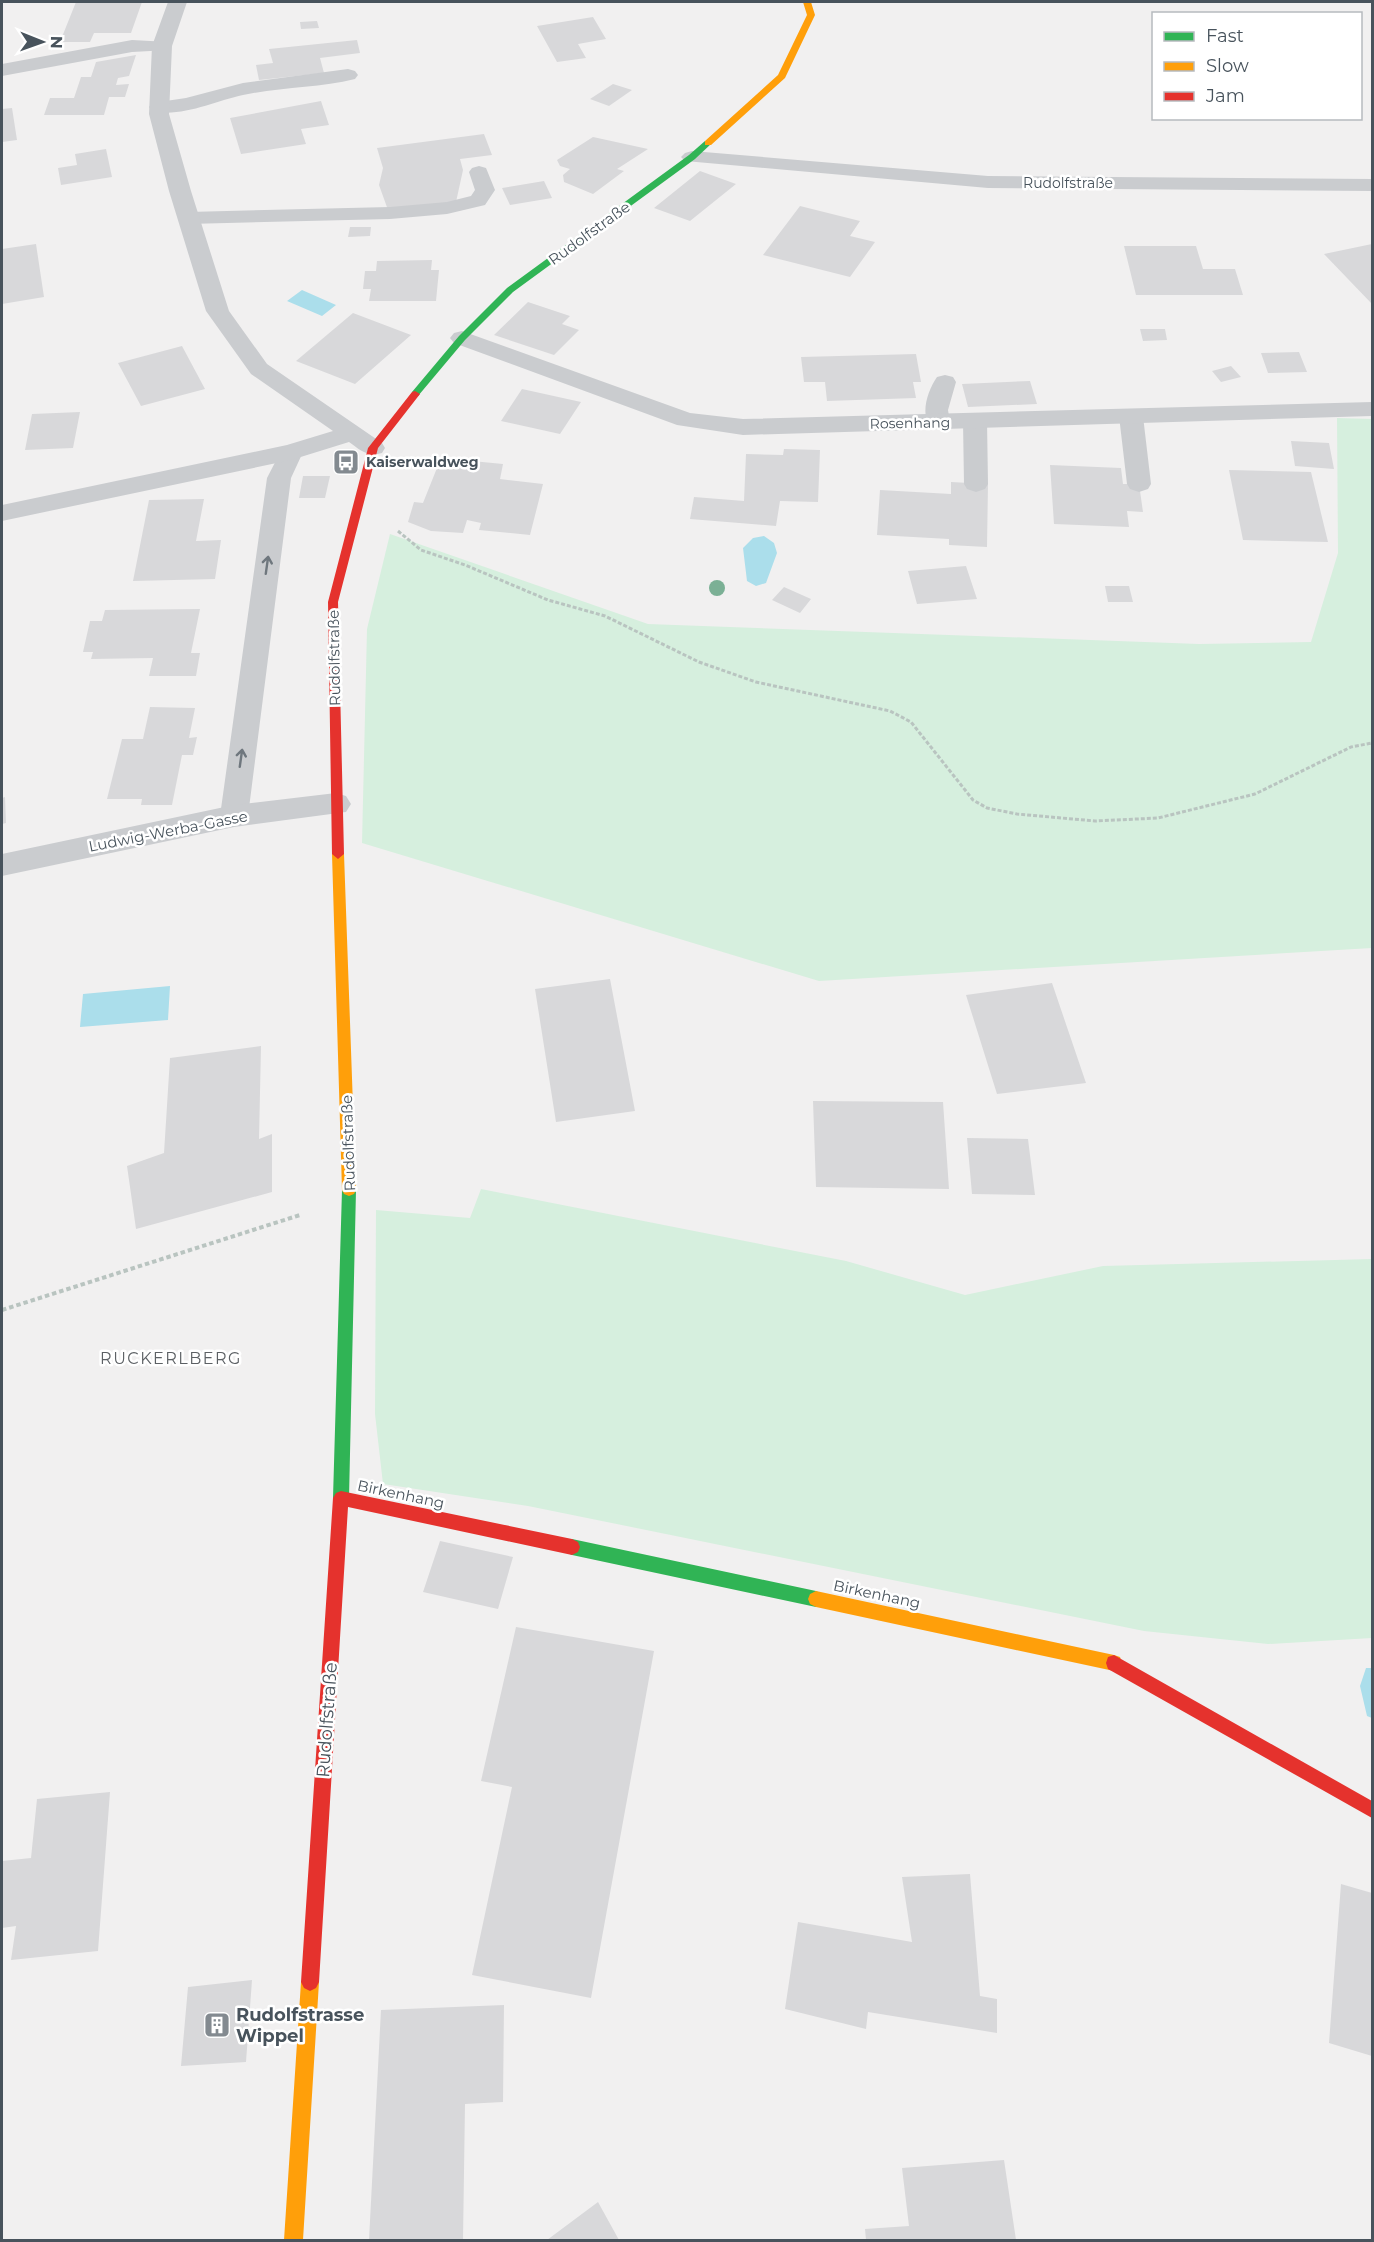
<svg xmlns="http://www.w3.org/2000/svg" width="1374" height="2242" font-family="Montserrat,sans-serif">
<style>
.green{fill:#d6efde}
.water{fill:#abdeeb}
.building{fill:#d8d8da}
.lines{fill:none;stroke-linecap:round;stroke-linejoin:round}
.path-far1{stroke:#b9c4c0;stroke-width:3;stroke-dasharray:4 2;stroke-linecap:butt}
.path{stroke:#b9c4c0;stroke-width:4;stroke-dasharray:4.5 3;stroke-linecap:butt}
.lane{fill:#cacccf;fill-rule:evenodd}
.street{fill:#cacccf;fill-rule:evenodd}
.fast{fill:#30b455;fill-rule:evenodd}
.slow{fill:#ff9f0a;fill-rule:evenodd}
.jam{fill:#e5322d;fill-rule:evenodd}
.tree{fill:#7bb095}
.oneway{stroke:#6f777e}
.labels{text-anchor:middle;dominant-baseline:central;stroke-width:5;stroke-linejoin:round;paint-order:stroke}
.far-street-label{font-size:14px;fill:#48535c;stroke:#fff}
.far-poi-label{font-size:14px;font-weight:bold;fill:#48535c;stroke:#fff;text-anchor:start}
.street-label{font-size:15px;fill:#48535c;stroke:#fff}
.neighbourhood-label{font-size:16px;letter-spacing:1.5px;fill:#5c6064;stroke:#fff}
.near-street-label{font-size:18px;fill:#48535c;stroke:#fff}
.near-poi-label{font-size:18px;font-weight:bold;fill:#48535c;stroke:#fff;text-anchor:start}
</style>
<rect width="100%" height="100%" fill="#f1f0f0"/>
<path class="green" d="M1337,418L1372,419V948L819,981L362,843L367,629L390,534L648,624L1199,644L1311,642L1338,553Z
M481,1189L846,1261L965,1295L1103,1266L1372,1259V1638L1268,1644L1144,1631L528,1506L383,1484L375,1414L376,1210L470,1218Z"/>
<path class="water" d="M302,290L336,305L322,316L287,301Z
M764,536L774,543L777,553L766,583L756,586L747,581L743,548L753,538Z
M170,986L168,1020L80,1027L83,994Z
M1366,1668H1372V1718L1367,1716L1360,1686Z"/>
<path class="building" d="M76,2H142L131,33H94L90,42H60Z
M593,17L606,39L578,44L586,58L557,62L537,26Z
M317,21L319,28L301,29L300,22Z
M357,40L360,53L320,58L324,73L259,80L256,65L273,63L269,49Z
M136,55L129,76L118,78L116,85L129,84L125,97H109L104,115H44L50,98H74L81,77H91L96,62Z
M613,84L632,90L609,106L590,99Z
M321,101L329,125L301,129L306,144L241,154L230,118Z
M12,108L17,140L2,142V109Z
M484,134L492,155L460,159L463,170L456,202L388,210L379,185L383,168L377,148Z
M593,137L648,149L617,169L624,171L593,194L564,182L563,175L570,169L560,166L557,160Z
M106,149L112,177L61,185L58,168L77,165L75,154Z
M700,171L736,184L690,221L654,208Z
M544,181L552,198L510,205L502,188Z
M800,206L860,221L850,236L875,242L850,277L763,255Z
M350,227H371L370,236L348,237Z
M36,244L44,297L2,304V249Z
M1372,244V304L1324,254Z
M1124,246H1196L1203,269H1235L1243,295H1136Z
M432,260L431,270H439L436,301H369L371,289H363L365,271H376L377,261Z
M528,302L570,316L562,324L579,330L554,355L494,335Z
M353,313L411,335L355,384L296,361Z
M1140,329H1165L1167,340L1143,341Z
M182,346L205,389L141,406L118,363Z
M1299,352L1307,372L1268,373L1261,353Z
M916,354L921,382H913L916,398L827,401L825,382H804L801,357Z
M1231,366L1241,377L1221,382L1212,371Z
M1030,381L1037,404L968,407L962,384Z
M522,389L581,402L560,434L501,421Z
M80,412L73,448L25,450L32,414Z
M1291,441L1329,443L1334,469L1295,466Z
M784,449L820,450L818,502L780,501L776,526L690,519L694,497L744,501L746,454L783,455Z
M441,458L503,464L500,479L543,484L530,535L479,530L481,523L467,520L463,533L431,531L408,522L414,502L423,503Z
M1050,465L1121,468L1123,484H1139L1143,512L1127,511L1129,527L1054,524Z
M1229,470L1311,472L1328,542L1243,540Z
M303,476H330L325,498H299Z
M951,482L988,484L987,547L949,545V539L877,535L880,490L951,494Z
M204,499L196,541L221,540L215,579L133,581L149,500Z
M966,566L977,599L917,604L908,571Z
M1105,586H1129L1133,602H1108Z
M784,587L811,599L800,613L772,600Z
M200,609L191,653H200L196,676H149L153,658L91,659L93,652H83L90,621H102L105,610Z
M150,707L195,708L189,738L197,737L193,755H182L172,805H141L142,799H107L122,739H143Z
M5,797L6,823L2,824V798Z
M610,979L635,1111L556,1122L535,989Z
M1052,983L1086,1083L997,1094L966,995Z
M261,1046L259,1139L272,1134V1192L136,1229L127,1166L164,1153L170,1058Z
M813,1101L943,1102L949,1189L816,1187Z
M967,1138L1028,1139L1035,1195L972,1194Z
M440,1541L513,1557L498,1609L423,1592Z
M516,1627L654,1651L591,1998L472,1975L512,1787L481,1781Z
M110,1792L98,1951L11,1960L16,1926L2,1928V1861L31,1858L37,1799Z
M970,1874L980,1996L997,1999V2033L868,2012L866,2029L785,2009L798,1922L912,1942L902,1877Z
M1341,1884L1372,1893V2056L1329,2043Z
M252,1980L246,2062L181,2066L188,1987Z
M504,2005L503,2102L465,2104L463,2240H369L381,2010Z
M1004,2160L1016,2240H866L865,2229L909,2226L902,2168Z
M598,2202L619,2240H547Z"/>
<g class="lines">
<path class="path-far1" d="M398,531L421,550L465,565L548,600L605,616L699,662L756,682L890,711L911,722L973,800L987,808L1017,814L1095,821L1158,818L1255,794L1351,747L1372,743"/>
<path class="path" d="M2,1310L300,1215"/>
<path class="lane" d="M132,40L169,42L171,46L169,50L132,52L2,76V64Z
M348,69L355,71L358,75L355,79C319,88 280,87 243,95C215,101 181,118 152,111L149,107L152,103L186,98L243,83Z
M479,166L486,168L495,190L485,205L447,214L390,219L188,224L181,222L178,218L181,214L188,212L390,207L447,202L471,196L475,190L469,172L472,168Z
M945,375L953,377L956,382L948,410L950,422L946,427L938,429L930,427C920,413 928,390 937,377Z
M1131,409L1139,411L1143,416L1151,484L1148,489L1139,492L1130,489L1127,484L1119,416L1123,411Z
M975,414L983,416L987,421L988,484L985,489L976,492L967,489L964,484L963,421L967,416Z
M291,445L299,447L303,452L291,478L248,816L244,823L234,826L224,823L220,816L267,478L283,447Z"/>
<path class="street" d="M168,2H187L172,46L169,114L191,191L229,311L267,364L382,443L385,448L382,453C367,457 360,450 349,442L291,460L2,521V505L287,445L333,431L251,374L206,311L169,191L149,114L152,46Z
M692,151L988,176L1372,179V191L988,188L685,161L681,157L685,153Z
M462,331L690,413L743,419L1372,402V416L743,435L677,425L454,343L450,338L454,333Z
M336,793L346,796L351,804L346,812L234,827L2,876V854L234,805Z"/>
<path class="fast" d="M705,141L712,143L695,159L513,292L465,340L418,396H412V392L459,336L507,288L689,155Z
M349,1184L354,1186L356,1190L349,1498L346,1503L341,1505L336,1503L333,1498L342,1190L344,1186Z
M572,1539L816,1591L822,1594L824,1599L822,1604L816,1607L572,1555L566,1552L564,1547L566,1542Z"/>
<path class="slow" d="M803,2H811L815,15L785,78L711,145H705V141L778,75L807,15Z
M338,849L344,854L356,1190L354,1194L349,1196L344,1194L342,1190L332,854Z
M816,1591L1114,1655L1120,1657L1122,1663L1120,1669L1114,1671L816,1607L810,1604L808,1599L810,1594Z
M310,1973L316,1976L319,1982L303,2240H284L301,1982L304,1976Z"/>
<path class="jam" d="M415,391L420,394L378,448L338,602L344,854L338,859L332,854L328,602L368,448L412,392Z
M341,1491L572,1539L578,1542L580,1547L578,1552L572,1555L348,1507L319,1982L316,1988L310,1991L304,1988L301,1982L333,1498L336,1493Z
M1114,1655L1372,1801V1818L1108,1669L1106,1663L1108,1657Z"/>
</g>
<circle class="tree" cx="717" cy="588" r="8"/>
<defs><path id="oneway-shaft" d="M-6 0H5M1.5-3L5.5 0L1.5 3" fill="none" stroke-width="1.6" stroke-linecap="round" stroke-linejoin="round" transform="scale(1.5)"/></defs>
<g class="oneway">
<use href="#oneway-shaft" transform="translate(267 565) rotate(-82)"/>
<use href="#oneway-shaft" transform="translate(241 758) rotate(-82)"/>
</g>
<defs>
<symbol id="bus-square" viewBox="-11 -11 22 22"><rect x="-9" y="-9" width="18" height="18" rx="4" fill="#838a90" stroke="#fff"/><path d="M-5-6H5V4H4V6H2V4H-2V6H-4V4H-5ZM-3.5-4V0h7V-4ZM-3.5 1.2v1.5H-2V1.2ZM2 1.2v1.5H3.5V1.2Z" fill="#fff"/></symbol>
<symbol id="building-square" viewBox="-11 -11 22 22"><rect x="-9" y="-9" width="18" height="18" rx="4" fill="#838a90" stroke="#fff"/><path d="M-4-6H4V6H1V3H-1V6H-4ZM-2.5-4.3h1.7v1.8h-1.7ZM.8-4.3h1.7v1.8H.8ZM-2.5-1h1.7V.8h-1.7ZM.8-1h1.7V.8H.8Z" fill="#fff"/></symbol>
</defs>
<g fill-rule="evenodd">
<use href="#bus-square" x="331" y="447" width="30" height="30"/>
<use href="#building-square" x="202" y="2010" width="30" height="30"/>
</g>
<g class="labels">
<g class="far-street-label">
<text x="1068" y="183">Rudolfstraße</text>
<text transform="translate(910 423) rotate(-1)">Rosenhang</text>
</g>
<g class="far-poi-label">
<text x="366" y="462">Kaiserwaldweg</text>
</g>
<g class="street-label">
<text transform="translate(589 233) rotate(-36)">Rudolfstraße</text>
<text transform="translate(334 658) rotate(-91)">Rudolfstraße</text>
<text transform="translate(168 831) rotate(-11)">Ludwig-Werba-Gasse</text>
<text transform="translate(348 1143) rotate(-92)">Rudolfstraße</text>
<text transform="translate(401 1494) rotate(12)">Birkenhang</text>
<text transform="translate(877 1594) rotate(12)">Birkenhang</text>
</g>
<g class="neighbourhood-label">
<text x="171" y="1358">RUCKERLBERG</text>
</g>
<g class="near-street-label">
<text transform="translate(327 1720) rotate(-86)">Rudolfstraße</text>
</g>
<g class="near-poi-label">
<text x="236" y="2015">Rudolfstrasse<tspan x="236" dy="21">Wippel</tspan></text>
</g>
</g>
<rect width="1374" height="2242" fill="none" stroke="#48535c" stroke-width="6"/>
<rect x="1152" y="12" width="210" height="108" fill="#ffffff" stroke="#b6babe" stroke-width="1.5"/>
<rect x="1164" y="32" width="30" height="9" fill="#30b455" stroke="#b6babe" stroke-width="1.5"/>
<text x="1206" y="42" font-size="18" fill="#48535c">Fast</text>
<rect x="1164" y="62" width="30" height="9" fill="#ff9f0a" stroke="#b6babe" stroke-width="1.5"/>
<text x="1206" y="72" font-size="18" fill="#48535c">Slow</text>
<rect x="1164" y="92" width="30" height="9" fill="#e5322d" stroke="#b6babe" stroke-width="1.5"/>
<text x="1206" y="102" font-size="18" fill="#48535c">Jam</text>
<g transform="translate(42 42) rotate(91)" stroke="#ffffff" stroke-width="4.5" paint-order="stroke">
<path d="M0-4.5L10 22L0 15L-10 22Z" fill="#48535c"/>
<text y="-9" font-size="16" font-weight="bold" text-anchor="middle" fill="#48535c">N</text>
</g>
</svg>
